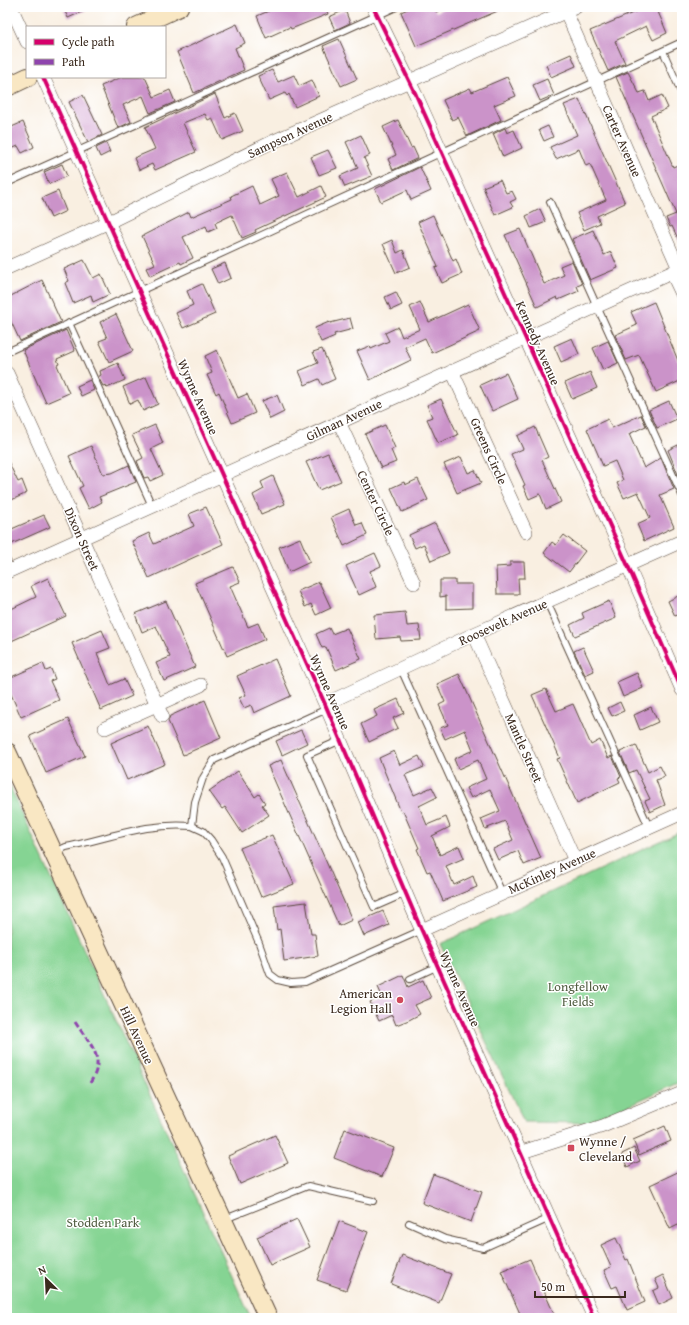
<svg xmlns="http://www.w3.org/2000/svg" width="689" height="1325" font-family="'Gentium Book Plus',serif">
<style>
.green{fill:#85d493;stroke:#607f58}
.building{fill:#cb93c9}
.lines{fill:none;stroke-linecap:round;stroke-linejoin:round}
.lane-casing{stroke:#58483b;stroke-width:8}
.street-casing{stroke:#58483b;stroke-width:14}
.secondary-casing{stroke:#58483b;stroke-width:20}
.lane{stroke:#fff;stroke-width:6}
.street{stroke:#fff;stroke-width:13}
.secondary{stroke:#f9e7c3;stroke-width:18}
.quiet{stroke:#8e44ad;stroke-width:3;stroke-dasharray:6 3;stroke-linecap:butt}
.cycleway-casing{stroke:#fff;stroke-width:6}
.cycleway{stroke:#d6006c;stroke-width:4}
.poi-dot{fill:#d1495b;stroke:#fff;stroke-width:1.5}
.labels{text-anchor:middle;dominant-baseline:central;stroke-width:3;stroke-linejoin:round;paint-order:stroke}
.street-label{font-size:13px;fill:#3b2a1e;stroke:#fff}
.park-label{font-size:13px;fill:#515d41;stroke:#fff}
.poi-label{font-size:13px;fill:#3b2a1e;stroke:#fff;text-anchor:end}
</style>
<rect width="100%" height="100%" fill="#fff"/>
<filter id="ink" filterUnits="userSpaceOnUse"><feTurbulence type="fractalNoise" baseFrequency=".025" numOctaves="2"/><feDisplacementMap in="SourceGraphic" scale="8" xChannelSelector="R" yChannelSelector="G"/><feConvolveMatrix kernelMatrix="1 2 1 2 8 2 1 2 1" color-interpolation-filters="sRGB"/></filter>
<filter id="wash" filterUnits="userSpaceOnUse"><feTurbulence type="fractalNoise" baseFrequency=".012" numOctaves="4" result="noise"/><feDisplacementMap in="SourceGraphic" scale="16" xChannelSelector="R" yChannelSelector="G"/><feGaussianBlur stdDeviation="0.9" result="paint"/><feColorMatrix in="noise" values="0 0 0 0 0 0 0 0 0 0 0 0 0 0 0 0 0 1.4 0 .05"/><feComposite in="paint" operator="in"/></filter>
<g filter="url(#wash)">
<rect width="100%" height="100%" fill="#f9efe1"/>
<path class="green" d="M7,780L251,1318H7Z
M682,831V1081L590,1123L524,1122L440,944Z"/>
<g id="blocks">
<path class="building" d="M63,7H93L68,18Z
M278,7H325L328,14L291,29L290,27L266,38L257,16Z
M412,7H434L436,12L446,7H507L416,46L401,12Z
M647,7H656L667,33L653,40L646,26L615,41L625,63L608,71L590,31Z
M345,10L350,23L335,30L329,17Z
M237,24L245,43L235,48L244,70L194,93L177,52Z
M339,39L357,79L341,86L323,46Z
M571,54L576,66L551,77L546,65Z
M272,70L278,82L294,75L299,86L312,80L319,96L295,107L289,94L287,96L285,93L269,100L258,76Z
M628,72L639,93L645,91L649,101L662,95L668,108L651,116L673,167L682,163V177L679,178L682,185V247L672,226L670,227L666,218L676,214L616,77Z
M122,77H145L154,97L170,90L175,102L150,113L143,96L123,105L131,122L118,128L101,86Z
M507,77L516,96L494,105L501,120L467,136L458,117L452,120L443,100L470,88L472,92Z
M547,79L554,95L540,101L533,85Z
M215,94L225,118L235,113L243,131L222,140L212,118L208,120L205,114L183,123L196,152L155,170L152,164L139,170L134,158L155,149L145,127Z
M83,95L102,135L88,142L69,102Z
M579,99L625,203L597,216L600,223L584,230L577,213L606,200L590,164L586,166L579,149L556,159L550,147L577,135L564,105Z
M398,120L411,148L413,147L418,158L393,170L388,159L396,155L383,127Z
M23,122L34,147L22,153L18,146L7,151V129Z
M548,126L553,137L544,141L539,130Z
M505,128L507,133L514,130L522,148L503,157L493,134Z
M361,135L370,155L364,158L372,176L345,187L340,176L358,168L346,142Z
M106,143L110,152L100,157L96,148Z
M328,150L337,168L319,175L311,157Z
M62,164L67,176L49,184L44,172Z
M420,167L431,191L411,200L407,190L381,202L375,189Z
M287,172L299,197L321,186L326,197L255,230L256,232L242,238L232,215L215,223L217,228L208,232L206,226L183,237L193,258L181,264L180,262L150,276L146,268L155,264L142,236L189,212L191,217L232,199L231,196L252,186L260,205L279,196L271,179Z
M500,180L506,193L512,191L516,199L510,202L513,207L495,215L483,187Z
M58,191L66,211L51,218L42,198Z
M540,209L546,222L531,228L526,216Z
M433,215L453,261L456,259L462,274L442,283L435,268L438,267L418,222Z
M520,229L544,284L564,275L560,266L572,261L582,284L577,286L579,291L558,300L557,297L537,307L505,235Z
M593,230L604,255L611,252L618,268L590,280L572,239Z
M392,240L397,253L403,250L410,267L396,273L383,244Z
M84,260L93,278L101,274L110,294L93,302L91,295L73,303L65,283L69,281L64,269Z
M225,263L231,278L218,284L211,269Z
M42,280L61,322L20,341L7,313V298Z
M202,284L215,314L183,328L176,313L193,305L187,291Z
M396,292L402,305L391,310L385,297Z
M420,302L429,322L468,304L480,331L432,353L425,338L405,347L411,360L370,380L357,351L370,346L371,349L389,341L385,333L398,327L402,337L420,329L410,307Z
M654,302L679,363L682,362V380L656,392L639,355L626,360L615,335L637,325L631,312Z
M116,314L133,351L109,362L99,341L107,338L100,322Z
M350,318L353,329L334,334L335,336L321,342L315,328L329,322L330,323Z
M66,330L75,351L57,359L59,364L57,365L69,393L46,403L23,350Z
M572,338L579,354L561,362L554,346Z
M608,341L618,363L603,370L593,348Z
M322,349L335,379L322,385L319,379L305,385L299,371L318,363L313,352Z
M217,350L238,398L247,394L255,413L232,423L219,392L216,394L207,375L212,373L205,356Z
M118,363L125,380L107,388L106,385L103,386L98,377L101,375L100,371Z
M590,372L597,388L572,399L565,383Z
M506,373L518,399L492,411L480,385Z
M146,377L158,404L143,411L138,400L130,404L123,387Z
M90,380L94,390L81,396L77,386Z
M277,395L284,412L270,419L262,401Z
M441,399L458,435L438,443L427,419L432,417L427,405Z
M669,401L677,419L657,428L649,410Z
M641,415L646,426L629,434L644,468L661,458L674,489L660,495L674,527L644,541L637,524L650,518L638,492L624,498L617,483L623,480L615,461L603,466L587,429L608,419L612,428Z
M155,425L163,443L151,449L163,475L150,481L148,477L144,478L137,461L143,458L132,435Z
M385,425L395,448L391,450L396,462L381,468L365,434Z
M535,427L548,457L542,460L561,502L546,509L540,494L529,499L523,486L525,485L511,454L523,449L517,436Z
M682,443V484L668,450Z
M91,446L103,474L112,473L129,465L136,482L99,497L102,502L89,509L79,488L83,486L69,456Z
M328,453L341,481L319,490L306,462Z
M461,457L468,473L475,470L481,483L457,493L444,464Z
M7,459L18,482L22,480L27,493L7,502Z
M273,476L285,504L261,514L253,495L264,489L261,482Z
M418,479L428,500L402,512L391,488L404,482L405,485Z
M206,507L223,544L149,578L132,541L149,533L154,544L194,526L189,514Z
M349,509L356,525L362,523L367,535L344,546L331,517Z
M44,515L50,527L7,546V531Z
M435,523L449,553L431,561L424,544L415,548L409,535Z
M564,535L585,551L569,572L544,553L552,542L556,545Z
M300,538L310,562L289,572L279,547Z
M375,553L381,566L370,571L376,587L359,595L346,566Z
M510,562H524L525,578H518L519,594H497L496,567L510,566Z
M233,567L240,582L230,586L248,627L258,623L265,639L227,656L195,583Z
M48,578L66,616L7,643V611L36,597L31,586Z
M440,580H455V584H472V608L446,609V596L440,597Z
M319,582L331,608L316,615L311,604L305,607L298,591Z
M682,594V613L675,616L668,601Z
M166,601L195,667L164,681L156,663L170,657L156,626L142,632L135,614Z
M609,601L616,618L575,636L570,625L584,618L582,613Z
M405,612L407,626L419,625L421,640L401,641L400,637L376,639L374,615Z
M329,628L332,634L347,628L361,659L336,670L326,647L322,648L316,634Z
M102,630L110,648L97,653L110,685L124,679L132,696L101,710L72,643Z
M583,647L594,671L585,675L574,651Z
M275,659L291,696L254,713L251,705L244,708L239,698L246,695L237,676Z
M43,663L46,671L51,669L55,679L50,681L59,700L21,717L7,685V679Z
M637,673L643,688L623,697L617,682Z
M459,674L541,858L524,865L518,851L498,860L493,849L513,840L505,821L485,829L481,819L500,811L490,789L471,798L466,788L486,779L478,760L458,769L454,759L473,750L465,730L445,739L440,728L448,725L439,705L445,702L437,684Z
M546,689L556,711L573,704L591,745L600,740L608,758L612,756L621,777L618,778L620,782L577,803L557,759L560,758L532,695Z
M398,699L404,713L393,718L398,728L369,742L361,724L377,716L374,710Z
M205,700L221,738L183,755L168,721L170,716Z
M620,702L624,711L612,716L608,708Z
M651,707L658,722L640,730L634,715Z
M68,719L85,756L46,773L30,736Z
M148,726L165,764L127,780L111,743Z
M301,730L307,743L282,755L276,741Z
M636,745L648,772L660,766L665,776L656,780L665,805L650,812L645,801L650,799L636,770L629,773L620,752Z
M394,751L400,765L419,756L424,767L405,775L414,795L432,787L437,797L419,806L427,825L446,817L450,827L432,836L440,855L459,846L464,858L446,866L454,885L473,876L477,887L443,901L430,871L427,872L417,849L419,848L403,811L401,812L379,758Z
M281,760L352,920L339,926L268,766Z
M238,771L255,797L259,794L265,803L262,805L269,815L242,833L225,807L222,809L209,791Z
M272,835L294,884L261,897L240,848Z
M306,902L311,934H315L318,956L284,961L280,929L277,930L274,906Z
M383,911L389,925L364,936L358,922Z
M403,975L408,987L423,980L431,998L415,1005L420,1014L409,1020L396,1025L392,1015L379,1021L370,1002L382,996L378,987Z
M665,1126L671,1141L639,1155L633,1140Z
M345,1129L394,1148L382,1177L334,1158Z
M275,1135L288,1163L240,1184L228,1156Z
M634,1148L640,1161L627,1167L622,1154Z
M682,1170V1223L670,1229L650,1185Z
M433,1174L482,1192L471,1222L422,1203Z
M297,1219L310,1247L270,1265L257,1237Z
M339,1221L368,1232L346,1290L317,1280Z
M616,1238L626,1260L628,1259L645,1302L627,1310L617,1286L612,1288L604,1270L611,1267L601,1245Z
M402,1255L451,1274L439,1303L391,1284Z
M530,1259L554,1314L546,1318H522L501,1271Z
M663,1275L673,1298L659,1305L653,1291L659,1288L655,1279Z"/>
</g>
</g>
<g filter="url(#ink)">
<use href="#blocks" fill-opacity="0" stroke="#58483b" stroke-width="1"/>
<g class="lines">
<defs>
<path id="lane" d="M663,51L682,94
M7,183L396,7
M550,202L682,495
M69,323L152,506
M7,352L682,42
M7,561L11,570
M547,602L649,827
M401,669L502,893
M327,709L214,760L203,778L195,802L192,826L203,831L211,840L222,857L259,943L270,974L278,980L291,983L305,982L422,930
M341,740L307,755L374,907L406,893
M55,852L66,847C111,838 146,822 192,826
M410,979L438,966
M225,1219L308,1186L373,1201
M409,1223L445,1239L483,1248L550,1218"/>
<path id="street" d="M11,7L27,42
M373,7L416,95L628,566L682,690
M566,12L679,269
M43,77L325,704L418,922L594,1318
M7,268L109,222L272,142L576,7
M672,273L682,294
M452,371L526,532
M7,373L162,716
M339,422L414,583
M7,572L682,268
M474,634L575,861
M325,704L474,634L682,541
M105,728L201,685
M422,930L682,813
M522,1152L603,1126L682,1093"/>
<path id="secondary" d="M136,27L179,7
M7,87L28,77
M7,752L268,1318"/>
</defs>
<use href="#lane" class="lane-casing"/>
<use href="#street" class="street-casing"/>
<use href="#secondary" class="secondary-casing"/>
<use href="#lane" class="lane"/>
<use href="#street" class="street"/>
<use href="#secondary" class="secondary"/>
<path class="quiet" d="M75,1022C90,1045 107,1057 90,1083"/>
<defs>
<path id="cycleway" d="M373,7L416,95L628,566L682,690
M43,77L325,704L418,922L594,1318"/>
</defs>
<use href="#cycleway" class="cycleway-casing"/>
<use href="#cycleway" class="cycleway"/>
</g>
</g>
<g class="poi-dot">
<circle cx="400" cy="1000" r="4"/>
<rect x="567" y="1144" width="8" height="8" rx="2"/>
</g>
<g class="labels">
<g class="street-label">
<text transform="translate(290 135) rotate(-25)">Sampson Avenue</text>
<text transform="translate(622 141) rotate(66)">Carter Avenue</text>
<text transform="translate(538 343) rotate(66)">Kennedy Avenue</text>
<text transform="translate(198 397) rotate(66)">Wynne Avenue</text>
<text transform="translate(344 420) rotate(-25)">Gilman Avenue</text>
<text transform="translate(489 451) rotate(66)">Greens Circle</text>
<text transform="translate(376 503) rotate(65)">Center Circle</text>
<text transform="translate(82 539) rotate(66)">Dixon Street</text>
<text transform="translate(503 622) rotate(-24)">Roosevelt Avenue</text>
<text transform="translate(330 692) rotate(66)">Wynne Avenue</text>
<text transform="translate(524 748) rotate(66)">Mantle Street</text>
<text transform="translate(552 871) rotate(-24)">McKinley Avenue</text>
<text transform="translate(460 989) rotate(66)">Wynne Avenue</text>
<text transform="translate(137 1035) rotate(65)">Hill Avenue</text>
</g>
<g class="park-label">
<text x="578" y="986">Longfellow<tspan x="578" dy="15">Fields</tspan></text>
<text x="103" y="1222">Stodden Park</text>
</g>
<g class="poi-label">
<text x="392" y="993">American<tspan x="392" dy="15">Legion Hall</tspan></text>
<text x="579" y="1141" text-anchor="start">Wynne /<tspan x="579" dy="15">Cleveland</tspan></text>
</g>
</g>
<rect width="689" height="1325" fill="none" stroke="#fff" stroke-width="24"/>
<rect x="26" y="26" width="140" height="52" fill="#ffffff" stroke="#b1aaa5"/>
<rect x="34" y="39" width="20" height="6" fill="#d6006c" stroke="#b1aaa5"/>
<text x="62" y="46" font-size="12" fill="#3b2a1e">Cycle path</text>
<rect x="34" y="59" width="20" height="6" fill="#8e44ad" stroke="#b1aaa5"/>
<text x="62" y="66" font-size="12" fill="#3b2a1e">Path</text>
<g transform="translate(46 1279) rotate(336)" stroke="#ffffff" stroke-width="3" paint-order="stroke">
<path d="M0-3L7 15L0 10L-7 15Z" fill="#3b2a1e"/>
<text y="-6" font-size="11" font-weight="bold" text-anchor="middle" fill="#3b2a1e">N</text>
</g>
<path d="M535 1291v6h90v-6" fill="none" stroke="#3b2a1e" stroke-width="2"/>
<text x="541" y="1291" font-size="12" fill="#3b2a1e" stroke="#ffffff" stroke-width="3" paint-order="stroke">50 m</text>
</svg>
